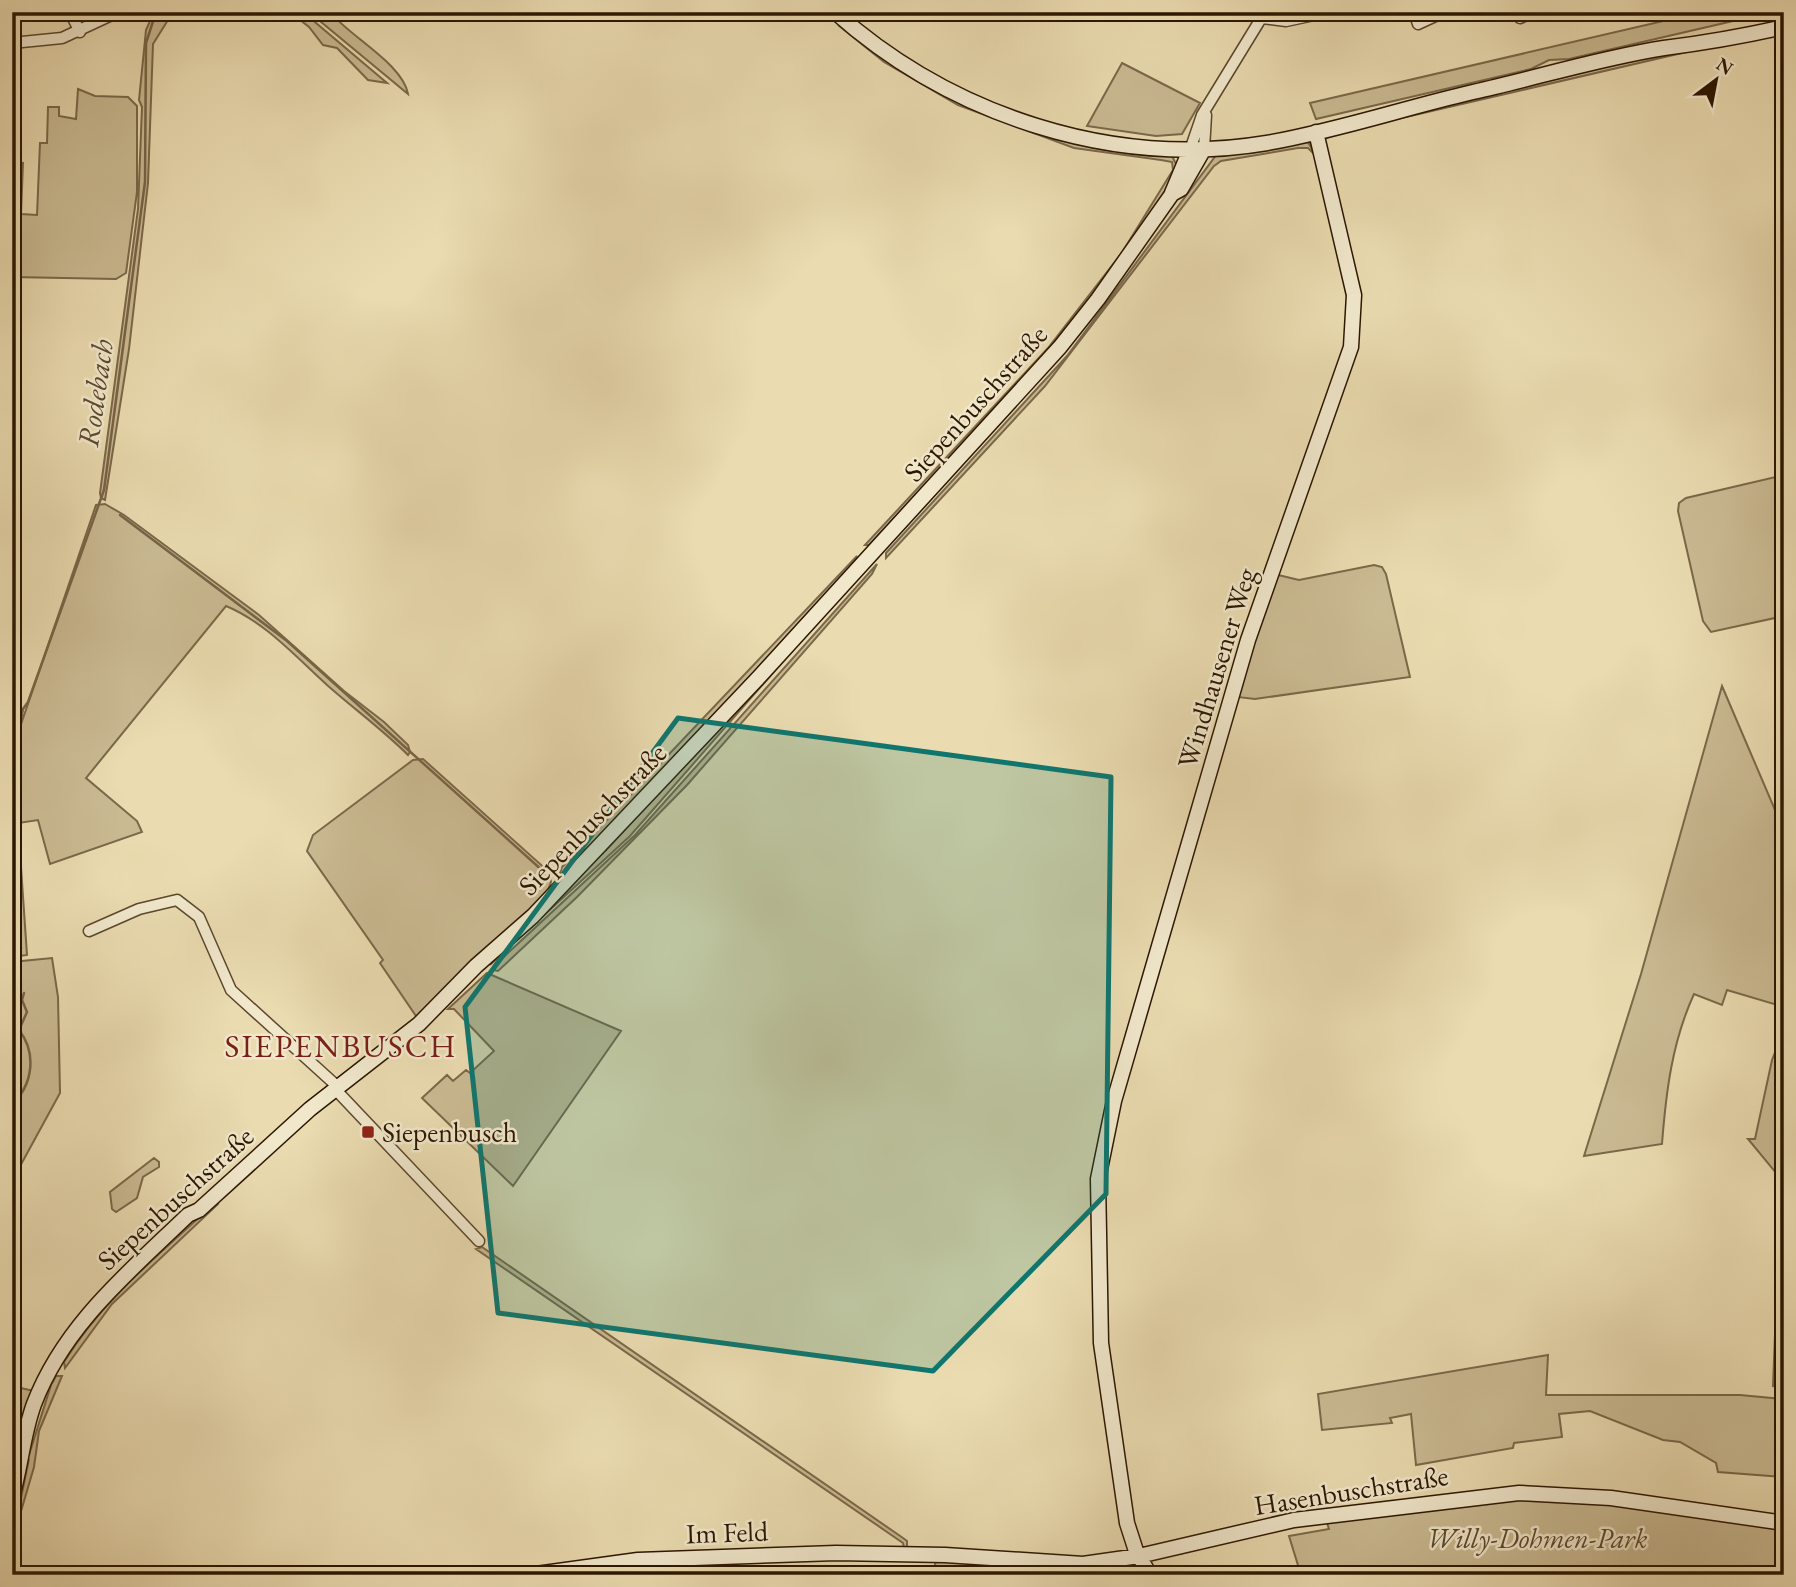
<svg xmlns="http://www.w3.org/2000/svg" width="1796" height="1587" font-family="'EB Garamond',serif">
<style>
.green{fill:#caba92;stroke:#7a6849;stroke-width:2}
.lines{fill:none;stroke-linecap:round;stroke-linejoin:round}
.stream{stroke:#776446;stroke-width:2.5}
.street-casing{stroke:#5b472c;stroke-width:13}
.secondary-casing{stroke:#2b1600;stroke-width:17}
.street{stroke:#f1e8cc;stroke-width:10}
.secondary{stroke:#f1e8cc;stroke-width:14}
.marked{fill:#0f766e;fill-opacity:0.2;stroke:#0f766e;stroke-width:5;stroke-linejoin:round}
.poi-dot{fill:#8f2418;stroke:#f1e8cc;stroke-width:2.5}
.labels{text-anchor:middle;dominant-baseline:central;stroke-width:5;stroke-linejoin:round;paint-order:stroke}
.street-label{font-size:28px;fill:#2b1600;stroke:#f1e8cc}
.poi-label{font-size:28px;fill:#2b1600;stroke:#f1e8cc;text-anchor:start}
.park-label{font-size:28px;font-style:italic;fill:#5b472c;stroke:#f1e8cc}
.water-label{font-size:30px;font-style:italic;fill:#5d4a2e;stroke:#f1e8cc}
.quarter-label{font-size:32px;letter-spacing:2px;fill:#7a1f14;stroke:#f1e8cc}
</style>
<rect width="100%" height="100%" fill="#eadbb0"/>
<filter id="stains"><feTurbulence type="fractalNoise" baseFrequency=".00286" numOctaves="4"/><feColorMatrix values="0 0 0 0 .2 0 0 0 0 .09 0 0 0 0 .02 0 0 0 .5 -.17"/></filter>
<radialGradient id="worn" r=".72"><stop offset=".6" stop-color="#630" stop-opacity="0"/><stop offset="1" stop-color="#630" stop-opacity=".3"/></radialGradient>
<path class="green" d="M154,12H173L153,44L148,183L129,349L105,500L101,498L100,493L138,209L142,107L139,100L146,30Z
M290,12H303L387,83L368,80L337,48L323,45L309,27Z
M309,12H330C349,36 403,64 408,94Z
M1702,12H1772L1569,59L1549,60L1531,69L1316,119L1310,103Z
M838,25L939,90L1144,154L1172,156L1177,166L1158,205L1060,340L869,545H865L1048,348L1121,254L1173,170L1172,162L1161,160L1074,148L958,105L884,62Z
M1695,50L1354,129L1323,139L1327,134L1666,52Z
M1122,63L1200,103L1182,134L1156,136L1087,126Z
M78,89L95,96L128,97L137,106V192L126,273L116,279L12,277V162L23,163L21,214L37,215L40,143H47L48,107H59V116L76,119Z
M1308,142L1316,156L1308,148H1298L1221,161L1214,166L1045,386L886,558V553L1067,356L1217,154Z
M1784,475V616L1711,632L1703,621L1678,511L1679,503L1686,498Z
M105,504L124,515L259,615L344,691L384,722L408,745L410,752L408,755C382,729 354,709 327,685C296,657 265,622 226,606L86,778L137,821L142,832L50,864L38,820L18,823L27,955L12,957V757L17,736L96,505Z
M857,556L853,567L563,876L560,873L562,867Z
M871,561L630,836L490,965L608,848Z
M877,564L872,574L687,785L577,897L498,971L493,970L495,965L635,835Z
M1374,565L1382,567L1386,574L1410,677L1255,699L1237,697L1274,574L1299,580Z
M1722,686L1784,831V1007L1727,990L1722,1005L1694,994C1672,1042 1666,1092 1662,1144L1584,1156L1641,974Z
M423,759L549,872L551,882L547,893L418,1019L380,963L383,960L307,851L313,835L413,760Z
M52,958L58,997L60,1093L12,1181V962Z
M487,973L621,1031L513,1186L422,1098L447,1075L453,1081L466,1070L470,1073L494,1051L454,1009H448Z
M1784,1042V1393L1783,1387L1773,1386L1781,1179L1748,1139H1755L1772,1060L1776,1050Z
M154,1158L159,1162V1167L143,1177L137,1198L116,1212L112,1209L110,1192Z
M216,1202L218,1204L112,1304L65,1368L64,1362C103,1299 162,1252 216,1202Z
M482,1247L903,1538L907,1541V1547L904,1548L903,1543L476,1249Z
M1548,1355L1546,1395H1740L1784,1399V1477L1718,1472L1716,1463L1680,1442L1663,1440L1590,1411L1559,1414L1562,1437L1514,1443L1513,1448L1416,1465L1411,1414L1390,1418L1392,1423L1322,1430L1318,1394Z
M50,1375L33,1427L29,1455L51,1385L56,1376H62L39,1431L34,1467L12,1542L29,1459L12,1520V1510L35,1409Z
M12,1386L34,1391L12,1477Z
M1497,1499L1595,1502L1784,1530V1575H1301L1289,1536L1329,1529L1327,1523Z
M936,1560L1077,1568L1076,1575H933Z"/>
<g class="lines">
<path class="stream" d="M120,515L287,641L544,872
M12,766L23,709L28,702L104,490L145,182L146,43L156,12
M12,839L17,933L21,948
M12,1104C33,1085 37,1053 19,1030L27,1012L22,1000L24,993"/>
<defs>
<path id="street" d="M70,12L80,32
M1414,12L1418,24L1444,12
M1517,12L1520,18L1534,12
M1262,18L1286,21L1328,12
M12,43L62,38L118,12
M1204,149L1206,115
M1190,150L1202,115L1265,12
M89,931L139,909L177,900L199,917L231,990L338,1087
M335,1089L479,1241"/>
<path id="secondary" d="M835,12C951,115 1112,169 1267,143C1336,131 1404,108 1473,92C1536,78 1600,58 1664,48C1704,43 1744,36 1784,27
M1172,193L1190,150
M12,1497C21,1466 23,1434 34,1404C64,1325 129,1272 188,1215L199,1210L310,1109L419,1024L476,966L533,916L760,676L1060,347L1098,299L1172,194L1181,189L1204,149
M529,1575L638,1560L836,1553L945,1555L1083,1564L1139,1556L1294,1520L1519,1493L1611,1498L1784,1523
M1150,1575L1136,1551L1127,1523L1101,1343L1098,1179L1114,1101L1248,640L1351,347L1354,295L1316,132"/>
</defs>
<use href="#street" class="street-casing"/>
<use href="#secondary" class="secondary-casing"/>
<use href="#street" class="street"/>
<use href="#secondary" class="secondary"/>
</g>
<path class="marked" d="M678,718L1111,777L1106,1194L933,1371L498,1313L465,1007Z"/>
<rect class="poi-dot" x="361" y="1125" width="14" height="14" rx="3.5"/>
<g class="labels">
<g class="street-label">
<text transform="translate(975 403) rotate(-48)">Siepenbuschstraße</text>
<text transform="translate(1216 668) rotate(-73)">Windhausener Weg</text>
<text transform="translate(592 819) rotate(-46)">Siepenbuschstraße</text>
<text transform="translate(175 1198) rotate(-42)">Siepenbuschstraße</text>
<text transform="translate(1351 1490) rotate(-9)">Hasenbuschstraße</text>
<text transform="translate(727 1532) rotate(-2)">Im Feld</text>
</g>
<g class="poi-label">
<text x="382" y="1132">Siepenbusch</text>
</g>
<g class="park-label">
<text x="1537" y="1538">Willy-Dohmen-Park</text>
</g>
<g class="water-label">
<text transform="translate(95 393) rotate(-82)">Rodebach</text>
</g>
<g class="quarter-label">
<text x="341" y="1046">SIEPENBUSCH</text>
</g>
</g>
<rect width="1796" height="1587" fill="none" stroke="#eadbb0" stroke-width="42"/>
<rect x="14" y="14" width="1768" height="1559" fill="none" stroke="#2b1600" stroke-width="3.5"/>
<rect x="21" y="21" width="1754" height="1545" fill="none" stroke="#2b1600" stroke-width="2"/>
<g transform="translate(1716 80) rotate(32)" stroke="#f1e8cc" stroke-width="5" paint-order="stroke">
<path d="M0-5L12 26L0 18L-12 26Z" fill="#2b1600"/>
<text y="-10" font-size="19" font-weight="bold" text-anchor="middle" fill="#2b1600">N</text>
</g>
<rect width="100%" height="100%" filter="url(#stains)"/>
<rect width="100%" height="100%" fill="url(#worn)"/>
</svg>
